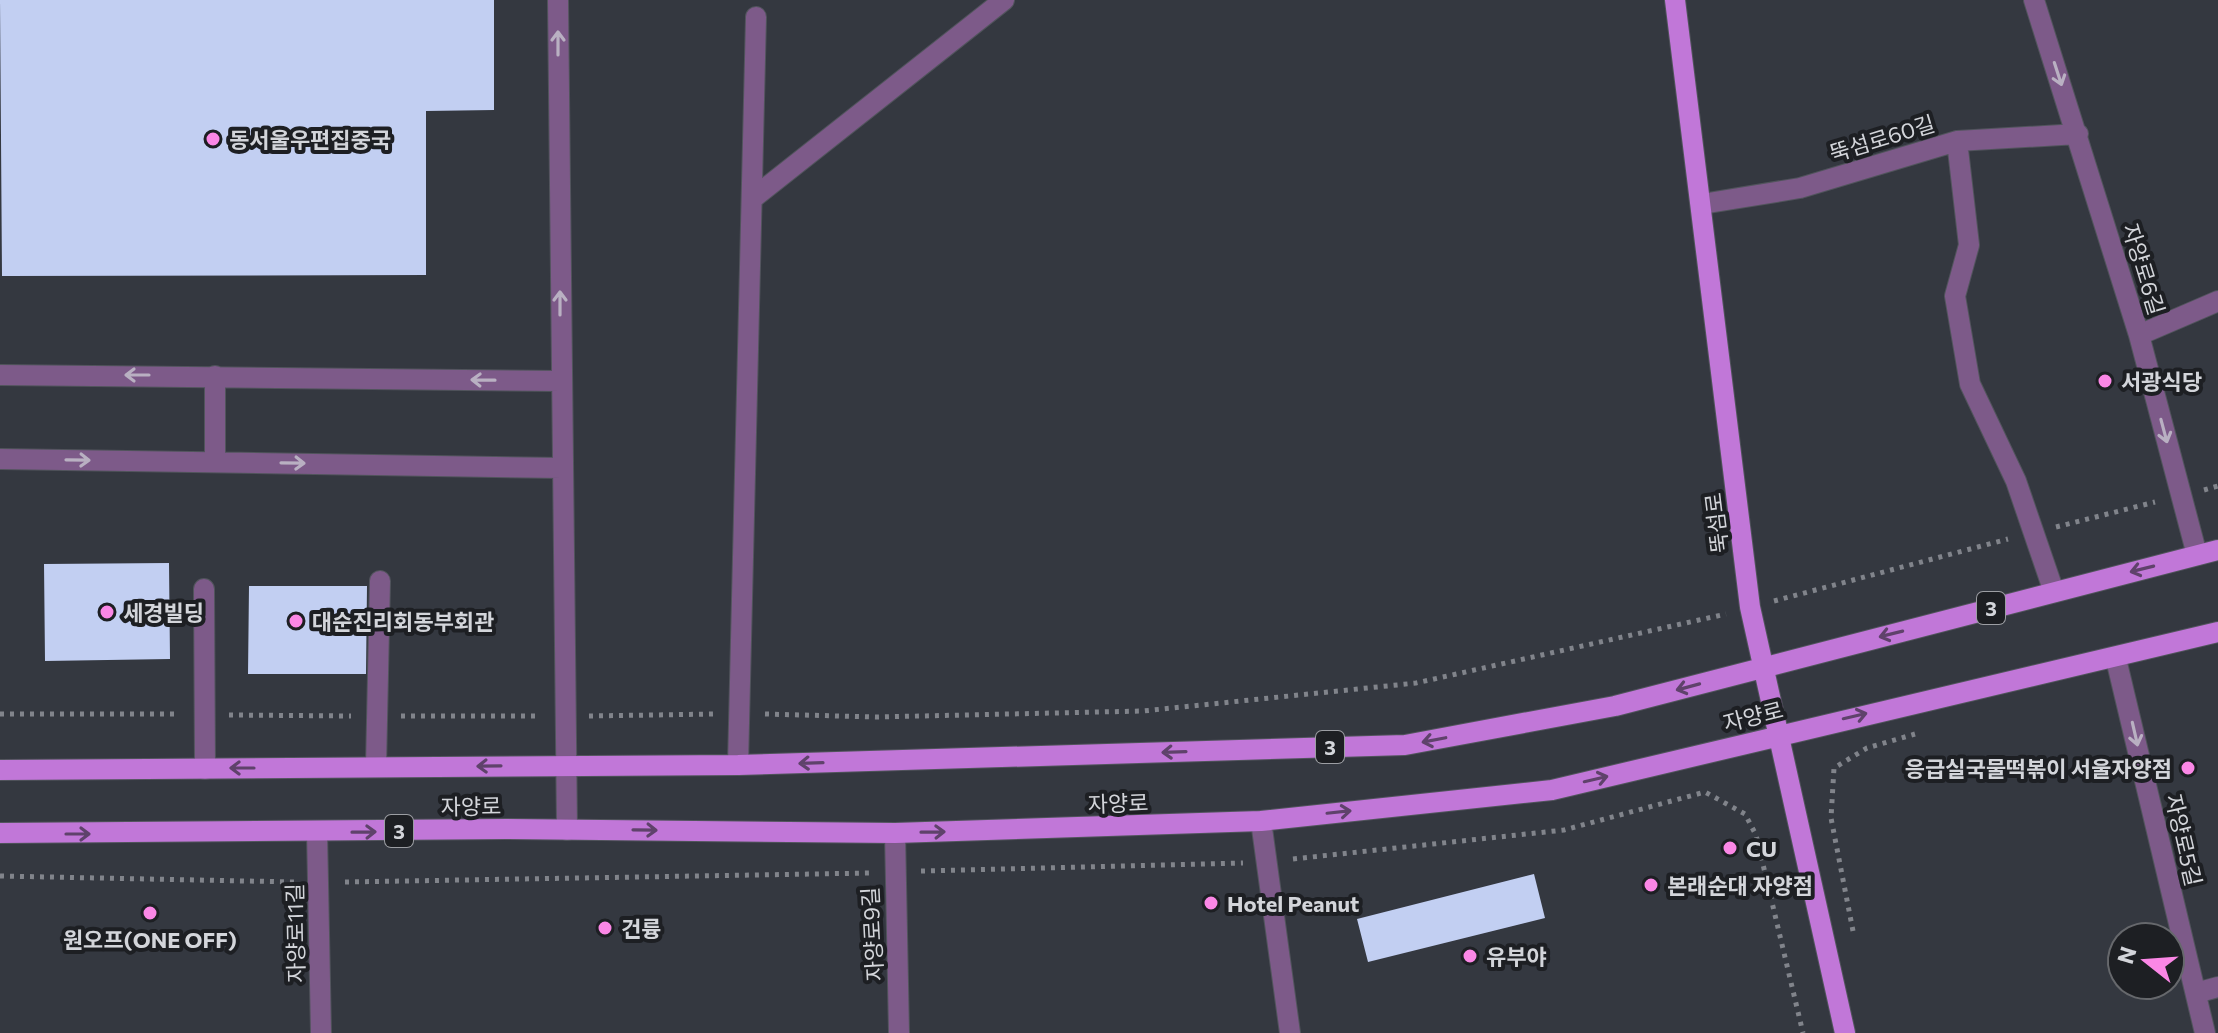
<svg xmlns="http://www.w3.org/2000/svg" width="2218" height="1033" font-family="Commissioner,'Noto Sans KR',sans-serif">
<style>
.building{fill:#c2cff2}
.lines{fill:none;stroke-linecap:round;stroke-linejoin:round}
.minor-casing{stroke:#51545c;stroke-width:22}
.major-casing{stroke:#51545c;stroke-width:22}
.path{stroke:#81848b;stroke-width:5;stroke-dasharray:4 6;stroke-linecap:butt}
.minor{stroke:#7d5a89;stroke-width:20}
.major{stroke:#c177d8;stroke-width:20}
.oneway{stroke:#b9b0c2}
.oneway2{stroke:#5f426b}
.poi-dot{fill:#fb87e6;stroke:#1d1f23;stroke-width:3}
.labels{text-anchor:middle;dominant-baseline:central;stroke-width:8;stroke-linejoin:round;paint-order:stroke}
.shield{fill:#1d1f23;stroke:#9c9ea3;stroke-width:2}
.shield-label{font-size:20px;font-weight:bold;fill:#d3d5da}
.street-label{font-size:22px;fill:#d3d5da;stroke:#1d1f23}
.poi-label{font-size:22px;font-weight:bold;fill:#d3d5da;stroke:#1d1f23;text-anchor:start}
</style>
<rect width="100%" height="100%" fill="#343840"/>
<path class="building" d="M0,0H494V110L426,111V275L2,276Z
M169,563L170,659L45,661L44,564Z
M249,586H367L366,674H248Z
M1534,874L1545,918L1368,962L1357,919Z"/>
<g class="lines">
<defs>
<path id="minor" d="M558,0L567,830
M2034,0L2139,335L2197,555
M1957,141L1969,245L1955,296L1970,384L2016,481L2054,592
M752,199L1004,0
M1702,204L1800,188L1957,141L2078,134
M2139,335L2218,301
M0,375L561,381
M0,459L562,468
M215,461V376
M204,589L205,769
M2116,659L2205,1033
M738,765L756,17
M376,767L380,581
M1261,821L1290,1033
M317,832L321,1033
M895,833L899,1033
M2196,993L2218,987"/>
<path id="major" d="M1675,0L1750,607L1845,1033
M0,770L738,765L1405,745L1615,706L2218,550
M0,833L505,829L895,833L1261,821L1552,790L2218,632"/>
</defs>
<use href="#minor" class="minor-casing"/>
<use href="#major" class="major-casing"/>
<path class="path" d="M2204,490L2218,486
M2056,527L2155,502
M1774,601L2008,539
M0,714H179
M765,714L876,717L1143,711L1416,683L1726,614
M229,715L351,716
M401,716H539
M589,716L715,714
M1293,859L1564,830L1705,792L1745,814L1756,835L1803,1033
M921,871L1243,863
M0,876L295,882
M345,882L871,873
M1853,931L1831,818L1834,768L1867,748L1915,734"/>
<use href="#minor" class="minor"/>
<use href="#major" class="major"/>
</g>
<defs><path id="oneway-shaft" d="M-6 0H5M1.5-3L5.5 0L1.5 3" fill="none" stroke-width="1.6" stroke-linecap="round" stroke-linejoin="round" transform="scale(2)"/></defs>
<g class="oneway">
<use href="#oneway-shaft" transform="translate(558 43) rotate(-90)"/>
<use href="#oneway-shaft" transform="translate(2058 74) rotate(72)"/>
<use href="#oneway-shaft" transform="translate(560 303) rotate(-90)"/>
<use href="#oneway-shaft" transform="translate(137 375) rotate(-180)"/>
<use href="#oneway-shaft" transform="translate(483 380) rotate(-179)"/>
<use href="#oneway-shaft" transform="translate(2164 431) rotate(75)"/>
<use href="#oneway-shaft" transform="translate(78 460) rotate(1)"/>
<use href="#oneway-shaft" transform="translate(293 463) rotate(1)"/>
<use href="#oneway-shaft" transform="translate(2135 734) rotate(77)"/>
</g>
<g class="oneway2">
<use href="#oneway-shaft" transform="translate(2142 569) rotate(166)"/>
<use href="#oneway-shaft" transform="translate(1891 634) rotate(166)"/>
<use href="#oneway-shaft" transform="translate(1688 687) rotate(165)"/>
<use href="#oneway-shaft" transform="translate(1855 716) rotate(-13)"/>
<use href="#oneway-shaft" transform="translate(1434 740) rotate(169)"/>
<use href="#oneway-shaft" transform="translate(1174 752) rotate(178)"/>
<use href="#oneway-shaft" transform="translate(811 763) rotate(178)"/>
<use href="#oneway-shaft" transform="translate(489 766) rotate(179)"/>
<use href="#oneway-shaft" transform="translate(242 768) rotate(180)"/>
<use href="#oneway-shaft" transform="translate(1596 779) rotate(-13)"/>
<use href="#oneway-shaft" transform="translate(1339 812) rotate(-6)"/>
<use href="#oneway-shaft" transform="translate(645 830) rotate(1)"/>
<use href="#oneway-shaft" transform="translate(364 832) rotate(-1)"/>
<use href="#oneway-shaft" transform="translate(933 832) rotate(-1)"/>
<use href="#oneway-shaft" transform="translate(78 834)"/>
</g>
<g class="poi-dot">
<circle cx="213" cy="139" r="8"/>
<circle cx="2105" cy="381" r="8"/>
<circle cx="107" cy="612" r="8"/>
<circle cx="296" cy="621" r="8"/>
<circle cx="2188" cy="768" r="8"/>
<circle cx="1730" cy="848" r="8"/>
<circle cx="1651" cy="885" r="8"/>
<circle cx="1211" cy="903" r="8"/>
<circle cx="150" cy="913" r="8"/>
<circle cx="605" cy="928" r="8"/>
<circle cx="1470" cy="956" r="8"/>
</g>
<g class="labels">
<g class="shield">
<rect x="1977" y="592" width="28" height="32" rx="6"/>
<rect x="1316" y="731" width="28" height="32" rx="6"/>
<rect x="385" y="815" width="28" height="32" rx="6"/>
</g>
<g class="shield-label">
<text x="1991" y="608">3</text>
<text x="1330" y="747">3</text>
<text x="399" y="831">3</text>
</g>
<g class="street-label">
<text transform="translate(1882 138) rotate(-17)">뚝섬로60길</text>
<text transform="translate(2144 269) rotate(73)">자양로6길</text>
<text transform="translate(1716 523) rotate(-97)">뚝섬로</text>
<text transform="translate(1753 716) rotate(-14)">자양로</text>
<text transform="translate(1118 803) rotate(-2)">자양로</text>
<text transform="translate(471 806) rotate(-1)">자양로</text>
<text transform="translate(2184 840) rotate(77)">자양로5길</text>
<text transform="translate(295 933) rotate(-91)">자양로11길</text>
<text transform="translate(872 934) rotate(-93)">자양로9길</text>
</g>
<g class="poi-label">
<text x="229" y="139">동서울우편집중국</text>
<text x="2121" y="381">서광식당</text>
<text x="123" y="612">세경빌딩</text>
<text x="312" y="621">대순진리회동부회관</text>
<text x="2172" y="768" text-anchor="end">응급실국물떡볶이 서울자양점</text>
<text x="1746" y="848">CU</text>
<text x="1667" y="885">본래순대 자양점</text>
<text x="1227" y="903">Hotel Peanut</text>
<text x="621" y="928">건륭</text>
<text x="150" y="939" text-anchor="middle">원오프(ONE OFF)</text>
<text x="1486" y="956">유부야</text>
</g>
</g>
<g transform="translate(2146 961) rotate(287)"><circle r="38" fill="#1d1f23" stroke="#66686c" stroke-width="2"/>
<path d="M0-6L14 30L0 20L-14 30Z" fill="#fb87e6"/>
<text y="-12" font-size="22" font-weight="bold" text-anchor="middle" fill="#d3d5da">N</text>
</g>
</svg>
